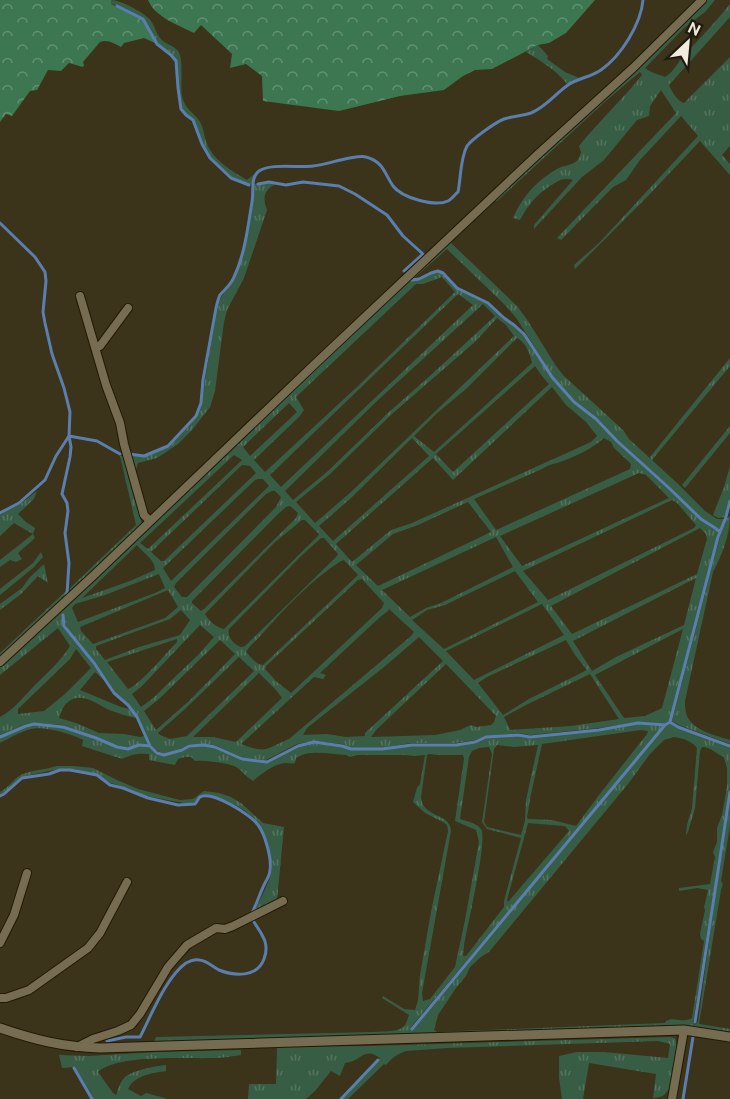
<svg xmlns="http://www.w3.org/2000/svg" width="730" height="1099" font-family="Ubuntu,sans-serif">
<style>
.grass{fill:url(#grass-tufts);fill-rule:evenodd}
.forest{fill:url(#forest-crowns)}
.lines{fill:none;stroke-linecap:round;stroke-linejoin:round}
.stream{stroke:#5a7faf;stroke-width:3}
.minor-casing{stroke:#221a03;stroke-width:10}
.tertiary-casing{stroke:#221a03;stroke-width:11}
.minor{stroke:#756c52;stroke-width:8}
.tertiary{stroke:#756c52;stroke-width:9}
</style>
<defs>
<pattern id="grass-tufts" width="24" height="20" patternUnits="userSpaceOnUse" patternTransform="scale(1.5)"><rect width="24" height="20" fill="#385d45"/><path d="M3 7l-1-3M5 7V3M7 7l1-3M15 17l-1-3M17 17v-4M19 17l1-3" fill="none" stroke="#55745f"/></pattern>
<pattern id="forest-crowns" width="20" height="18" patternUnits="userSpaceOnUse" patternTransform="scale(1.5)"><rect width="20" height="18" fill="#3c7752"/><path d="M2 6a3 3 0 1 1 6 0M12 15a3 3 0 1 1 6 0" fill="none" stroke="#629172"/></pattern>
</defs>
<rect width="100%" height="100%" fill="#3b331a"/>
<path class="grass" d="M111,0C121,0 145,13 151,21C156,28 156,35 163,41C167,44 174,46 178,51C184,59 180,85 182,96C185,110 194,112 200,122C204,128 204,137 207,144C214,161 232,171 247,180L258,171L254,176L252,184L249,185L231,178L211,158L203,144L194,120L187,115L182,109L178,88L176,61L172,54L158,44L143,19L117,5L111,4Z
M705,0H715L705,12L684,28L645,68C651,73 658,74 665,77C672,73 676,66 681,59C697,41 715,23 730,4V17L669,85C672,92 677,101 684,103L730,57V146L722,155L730,164V175L700,141L648,196L575,269L574,265L599,243L698,136L681,116L640,160L626,180L613,187L561,240L557,238L676,113L661,90L650,106L649,116L637,120L604,160L582,177L534,229V225L573,180C562,177 558,181 550,186C535,196 529,204 520,220L513,218C520,202 530,188 545,177C550,173 559,167 565,166C575,163 579,162 581,152L579,146C599,121 622,100 642,75L640,72L608,99L497,201L493,199Z
M538,45L548,56L547,59L565,72L579,78L567,84C556,70 541,61 526,52Z
M269,182L278,183C264,189 262,197 267,210L244,278L227,310L224,322L215,391L210,407L192,430L178,444L157,458L138,463L135,473L129,455L144,457L169,447L197,417L202,403L205,380L217,308C221,292 230,290 236,276C244,256 255,206 254,184Z
M449,241L517,306L528,321L556,366L563,375L623,430L629,439L677,483L705,511L717,519H724L720,531L702,519L669,486L618,441L596,419L574,402L553,377L517,319L506,306L447,249L412,280H420L432,273L438,272L443,274L457,289L488,304L503,319L513,325L523,334L533,347L552,378L573,403L595,420L617,442L668,487L701,520L715,528L719,532L670,722L665,724L638,722L599,728L530,735L518,733L486,736L475,740L456,743H411L382,748H351L342,744L314,741L297,744L266,760L242,758L215,745L204,744H189L182,748L164,754L158,751L151,745L138,717L129,704L115,692L95,663L69,631L66,625L63,614L62,615L63,626L67,632L93,664L107,683L95,672L80,690L121,707L130,709L136,718C128,716 120,714 112,711C99,706 82,690 68,702C63,706 61,712 59,718L76,723L99,733L124,734L140,737L144,736L148,745L139,744L128,748L118,746L63,725L34,723L26,724L0,735V717C14,710 24,696 35,685C48,672 61,661 70,646L58,628L0,675V666L275,408ZM442,277L455,292L358,386L265,472L254,460L299,417L304,410L296,397L416,284H423ZM458,294L473,305L281,487L270,475ZM483,304L495,316L431,375L389,412L328,471L293,500L285,491L376,402ZM497,318L506,325L514,336L351,492L315,523L296,502L330,474L392,414L476,341ZM517,338C526,343 530,353 532,363L434,452L414,436L436,414L466,389ZM535,366L542,376L549,384L453,472L436,454ZM552,387L566,405L586,422L597,436L591,442L412,523L391,530L352,562L336,544L433,458L453,480ZM289,403L297,412L250,456L243,447ZM412,438L429,456L333,541L319,526L351,498ZM604,438L611,442L614,448L631,464L630,469L496,530L474,499L542,469C548,465 553,464 560,462C575,457 593,448 604,438ZM234,455L242,460L148,549L140,543ZM242,465L250,466L256,473L164,561H161L151,552ZM639,473L646,475L669,498L522,566L500,536ZM258,479H263L269,486L171,581L163,568L255,480ZM272,491H275L281,497L276,507L187,597H182L174,587L176,583L266,494ZM672,500L677,503L696,525L694,528L548,600L523,571ZM468,502L491,532L378,586L356,565L393,534L418,525ZM290,506L298,513L296,518L204,609L201,611L192,603V601L278,514L286,507ZM302,520H305L319,534L318,536L224,629C217,628 208,620 205,614L274,543ZM700,528L706,534L707,539L697,574L572,634L551,606ZM496,537L513,567L441,603L426,608L410,617L382,590ZM321,538H324L338,554L336,557L245,646L241,647C233,644 227,637 229,629L301,556ZM137,545C143,553 155,559 155,570L130,581L82,598ZM344,560L358,575L263,665C256,665 251,657 246,652C250,645 257,640 262,634C285,608 311,580 341,561ZM515,571L538,602L444,649L412,620L427,610L445,605ZM159,574L165,588L155,593L78,622L72,608L75,604L105,595ZM696,578L684,625L616,657L592,671L573,641ZM362,579L384,603L382,608L291,693L277,682L265,669L266,666L358,580ZM168,590L178,607L165,618L93,644L81,631L80,627ZM542,604L564,635L474,680L446,651ZM389,609L414,632L411,636L289,739C265,749 267,754 241,744L314,677L323,679L326,675L320,673L380,617L388,611ZM181,610L190,620L180,635L139,647L105,660L96,649V646L170,619ZM200,625L214,637L199,654L152,699L141,707L132,694L141,687ZM683,629L662,708L645,716L624,718L595,675ZM419,637L443,661L365,733V736L346,737L327,734L303,735L307,728L384,667ZM177,639V642C166,653 141,684 128,689L107,662ZM220,640L235,654L190,700L156,730L144,711L159,699ZM566,640L575,655L587,670L529,699L503,715L478,683L487,677ZM76,649L91,668L65,694L44,711L18,714V709L70,659ZM239,657L254,671L187,736L170,739L160,735L158,733L159,732L185,709ZM446,664L496,716L494,722L491,725L476,727L471,725L460,730L435,735L371,737L376,730ZM259,673L276,690L282,698L236,742L213,737H193ZM590,674L619,719L571,726L510,730L504,717L526,705Z
M730,358V366L652,460L650,457Z
M730,426V433L685,488L682,485Z
M120,456H123L142,524L70,593V588L136,525Z
M730,466V498L726,517L718,518L713,515L724,487Z
M37,491L34,499L18,514L26,522L35,528L33,534L35,538L18,553L22,559L16,562L10,560L0,567V560L33,534L14,523L0,536V515L20,504Z
M730,516C730,535 722,555 713,572L685,701C685,706 685,711 687,716C694,731 715,735 730,740V744L679,725L672,721L720,536L726,519Z
M41,552L43,557L33,568L0,595V589L33,563Z
M44,564L48,583L38,576L21,594L0,610V604L22,588L30,577Z
M66,591V596L0,658V653Z
M671,723L678,728L730,747V786L693,1023L695,1025L698,1022L715,897L730,802V826L721,881L723,884L721,890L699,1024L730,1029V1034L430,1036L154,1042L156,1037L374,1032C382,1031 400,1033 405,1025C407,1022 408,1018 409,1015L382,998L383,996L404,1009L415,1010L418,1000L420,975L431,912L448,831L447,825L443,822L425,813L413,802L417,788L420,784L425,755L414,756L405,755H358L350,757L346,755C331,754 309,749 296,758L295,763C292,764 288,763 285,763C274,764 261,774 253,781C246,777 241,769 234,766C227,763 203,760 195,761L191,757H185L178,759L175,765L149,760V754C138,753 132,754 122,759L82,746L83,740C72,734 44,726 31,729C22,731 8,739 0,743V738L26,726L34,725L63,728L96,739L117,748L128,750L139,746L150,747L156,753L164,756L183,750L189,747L204,746L215,748L242,760L267,762L298,747L314,743L342,746L351,750H382L412,745L456,746L475,743L486,738L518,735L530,737L599,730L638,724L664,726L631,766L666,726ZM641,730L648,731L647,734L599,795L576,826L552,820L529,819L527,818L530,799L542,744ZM674,737C682,738 692,741 697,748L692,808L687,825L686,835L688,832L695,808L700,751L702,747C711,747 716,754 724,757L727,768V787L722,815L717,828V842L713,852L715,857L710,884L679,888V891L697,888L708,890L704,907L705,910L700,934L701,939L704,941L692,1018C680,1024 676,1016 666,1021L665,1023L437,1032L434,1030L438,1015L456,988L466,976L470,967L482,956L489,952L628,784L650,754L664,740ZM497,745L514,747L538,745L526,800L525,821L521,835L487,827L484,822L494,749ZM489,747L492,754L482,822L487,829L521,838L504,901V907L466,956H463L464,946C467,928 488,839 481,829C477,823 466,821 460,819L469,757L472,751L479,748ZM429,754L439,755H463L464,759L455,821L476,830L479,842L465,920L455,967L430,999L423,1001L422,993L451,831C451,813 422,818 421,797L427,755ZM629,768L572,839L521,898L413,1028L411,1029V1027ZM528,823L564,826L566,827L569,831L508,902L507,900Z
M57,766H73L93,768L117,780L138,789L180,800L193,799L204,791L219,793L231,797L241,803L263,823L284,827L277,900L254,912C260,899 270,883 272,868C272,864 270,859 269,854C268,847 267,838 263,832C252,809 224,797 201,795L194,803L190,804L145,796L131,789L108,782L98,774L73,769H59L25,776L6,791L0,794V792C8,788 12,781 19,776C29,770 45,770 57,766Z
M670,1037L675,1038C680,1053 672,1074 669,1089C665,1095 661,1098 653,1098L656,1074L589,1063L583,1099H562L559,1078V1056L577,1052H604L668,1058L670,1044L658,1041L447,1048L406,1051C397,1054 392,1058 386,1065L384,1064L348,1099H343L380,1058C364,1046 361,1062 345,1063L340,1076L331,1071L315,1091L306,1099H248L249,1084H276L277,1047L370,1046Z
M241,1050V1055C232,1056 223,1058 213,1058C185,1059 118,1054 98,1072L113,1093L116,1095C118,1090 120,1082 124,1078C132,1070 156,1066 166,1065V1071C152,1073 135,1075 128,1089L141,1096L146,1093L168,1099H93L75,1067L62,1068L59,1055L89,1056L156,1052Z"/>
<path class="forest" d="M0,0H111V4L142,19L157,44L144,38L124,43L121,47C114,43 107,39 100,42L83,62L84,65L83,67L69,63L61,71L48,70L37,90L30,91L12,116L6,114L0,122Z
M148,0H595L566,33L549,43L538,45L492,69L475,70L463,76L444,90L400,96L339,111L263,101L262,76L246,64L230,68L232,54L201,25L194,33C178,25 155,17 148,0Z"/>
<g class="lines">
<path class="stream" d="M117,6L143,19L157,44L171,55L176,61L178,88L181,109L186,115L193,120L202,144L210,158L231,178L249,185
M258,184L269,182L286,185L303,182L339,186L355,194L387,215L403,236L423,254L404,271
M0,223L35,257L45,272L46,281L43,312L45,323L52,354L64,388L70,412L69,436L71,447L70,457L62,494L67,503L68,511L65,533L69,563L67,594
M412,280L419,279L431,273L438,271L443,273L457,288L488,303L504,318L514,325L524,334L552,377L574,402L596,419L617,441L668,487L701,519L715,528L720,532
M129,454L144,456L168,446L196,416L201,403L203,380L216,308C217,304 218,299 220,295C225,289 231,285 234,277C245,254 248,226 252,202C254,192 250,178 259,171C270,163 299,168 313,166C325,165 357,154 366,157C384,162 384,173 393,186C402,198 435,207 448,201C452,199 455,194 458,192C461,178 460,159 467,146C472,139 496,122 504,119C513,116 522,116 531,113C546,107 555,94 568,85C578,78 591,77 601,70C621,56 641,24 643,0
M0,513L19,503L45,480L56,456L69,436L97,441L120,454
M63,615L64,626L68,631L94,663L114,693L128,705L137,717L150,746
M670,722L678,727L730,746
M0,737L26,726L34,724L63,727L96,738L117,747L128,749L139,745L150,746L157,753L164,755L182,750L189,746L204,745L215,747L242,759L267,762L298,746L314,742L342,746L351,749H382L412,745H456L475,742L486,737L518,735L530,737L599,730L638,723L665,725
M0,796L4,794L22,778L49,774L60,770H70L97,775L110,785L123,788L148,798L178,805L195,804C197,802 198,799 200,797C212,790 251,815 258,825C265,834 272,859 270,870C270,875 267,879 265,883C260,893 257,903 252,913
M695,1022L730,792
M412,1029L665,725L670,722L718,537L726,517L730,501
M107,1041L126,1037H140C151,1016 166,977 186,963C190,961 195,959 199,960C206,960 213,967 219,970C234,976 257,978 264,959C270,943 262,935 254,922
M74,1068L92,1099
M341,1099L378,1060
M683,1099L693,1037"/>
<defs>
<path id="minor" d="M80,296L106,385L120,423L124,444L144,515L150,521
M95,347L100,346L128,308
M0,662L94,575L317,362L536,156L633,68L702,0
M0,943L14,915L27,873
M0,998H6L29,990L88,948L100,933L127,882
M77,1047L93,1039L118,1031L131,1025L140,1014L168,967L187,945L216,928L225,929L233,926L283,901
M672,1099L684,1030"/>
<path id="tertiary" d="M0,1028C35,1040 63,1047 100,1048L684,1030L730,1037"/>
</defs>
<use href="#minor" class="minor-casing"/>
<use href="#tertiary" class="tertiary-casing"/>
<use href="#minor" class="minor"/>
<use href="#tertiary" class="tertiary"/>
</g>
<g transform="translate(688 42) rotate(26)" stroke="#1f1b10" stroke-width="4.5" paint-order="stroke">
<path d="M0-4.5L10 22L0 15L-10 22Z" fill="#f0ebdc"/>
<text y="-9" font-size="16" font-weight="bold" text-anchor="middle" fill="#f0ebdc">N</text>
</g>
</svg>
